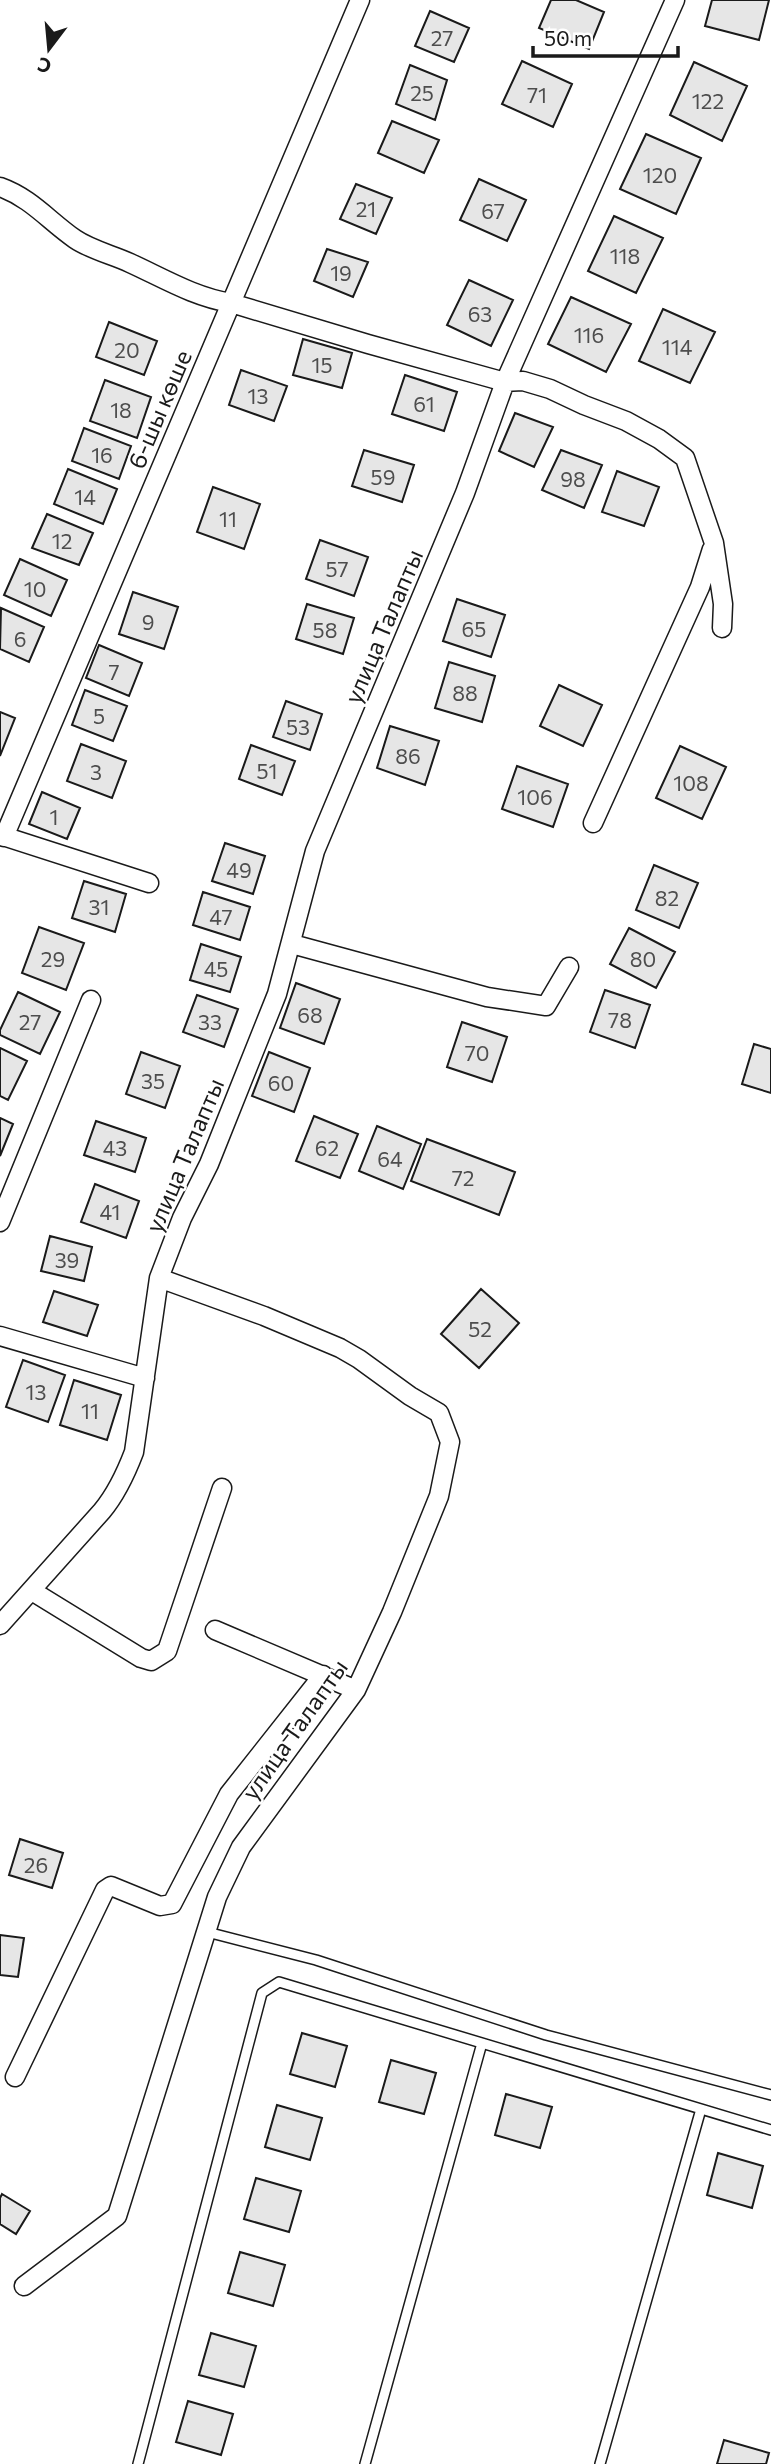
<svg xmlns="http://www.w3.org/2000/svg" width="771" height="2464" font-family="Commissioner,sans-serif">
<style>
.building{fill:#e6e6e6;stroke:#1a1a1a;stroke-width:2}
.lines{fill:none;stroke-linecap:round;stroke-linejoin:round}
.lane-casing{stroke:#1a1a1a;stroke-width:12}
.street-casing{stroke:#1a1a1a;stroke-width:21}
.lane{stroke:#fff;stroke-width:9}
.street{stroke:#fff;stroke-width:18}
.labels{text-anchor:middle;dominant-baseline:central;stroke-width:5;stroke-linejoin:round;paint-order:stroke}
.number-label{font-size:21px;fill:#4d4d4d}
.street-label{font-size:24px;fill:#1a1a1a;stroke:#fff}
</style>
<rect width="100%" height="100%" fill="#fff"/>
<path class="building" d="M551,0H576L604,12L589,49L539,28Z
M712,0H769L759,40L705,26Z
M430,11L469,28L454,62L415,46Z
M522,61L572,84L553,127L502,104Z
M694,62L747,86L722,141L670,115Z
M410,65L447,80L435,120L396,104Z
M392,121L439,140L424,173L378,153Z
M646,134L701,158L676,214L620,189Z
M479,179L526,200L507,241L460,220Z
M356,184L392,198L376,234L340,219Z
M614,216L663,238L636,293L588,271Z
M327,249L368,262L353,297L314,281Z
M469,280L513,300L491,346L447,325Z
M571,297L631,324L606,372L548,344Z
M663,309L715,332L690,383L639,361Z
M109,322L157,341L144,375L96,357Z
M303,339L352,353L342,388L293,375Z
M241,370L287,386L274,421L229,405Z
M405,375L457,392L444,431L392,414Z
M105,380L151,397L137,438L90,421Z
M515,413L553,427L534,467L499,451Z
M84,428L131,446L119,479L72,461Z
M364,450L414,465L402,502L352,486Z
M561,450L602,465L584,508L542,490Z
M68,469L117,489L103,524L54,504Z
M617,471L659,487L644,526L602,512Z
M213,487L260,504L244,549L197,532Z
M47,514L93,533L79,565L32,548Z
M320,540L368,557L354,596L306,579Z
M20,559L67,580L51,616L4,595Z
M133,592L178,607L164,649L119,634Z
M457,599L505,615L491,657L443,641Z
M307,604L354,618L343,654L296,639Z
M1,608L44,627L29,662L0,649Z
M99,645L142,663L129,696L86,678Z
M449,662L495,676L482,722L435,708Z
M559,685L602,705L583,746L540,726Z
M85,690L127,706L113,741L72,725Z
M286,701L322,714L310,750L273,737Z
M0,712L15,718L0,756Z
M390,726L439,741L425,785L377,768Z
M81,744L126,761L112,798L67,781Z
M251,745L295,761L282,795L239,779Z
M680,746L726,767L702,819L656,798Z
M517,766L568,784L553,827L502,809Z
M42,792L80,808L67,839L29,824Z
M225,843L265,856L253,894L212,881Z
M654,865L698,883L679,928L636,910Z
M84,881L126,894L115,932L72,918Z
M203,892L250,907L240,940L193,925Z
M39,927L84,943L66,990L22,973Z
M629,928L675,952L656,988L610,964Z
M201,944L241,957L230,992L190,980Z
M296,983L340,999L324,1044L280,1028Z
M605,990L650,1005L635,1048L590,1032Z
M18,992L60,1012L40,1054L0,1035V1030Z
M197,995L238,1009L224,1047L183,1032Z
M462,1022L507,1037L492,1082L447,1067Z
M754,1044L771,1049V1093L742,1084Z
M0,1048L27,1061L8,1100L0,1096Z
M141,1052L180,1066L165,1108L126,1094Z
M269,1052L310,1068L294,1112L252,1096Z
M314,1116L358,1134L340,1178L296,1161Z
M0,1118L13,1124L0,1156Z
M96,1121L146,1138L135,1172L84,1155Z
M377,1126L421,1144L403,1189L359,1171Z
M427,1139L515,1172L499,1215L411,1181Z
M95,1184L139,1201L126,1238L81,1222Z
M50,1236L92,1247L84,1281L41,1271Z
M481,1289L519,1323L479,1368L441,1334Z
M54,1291L98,1305L87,1336L43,1322Z
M23,1360L65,1375L48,1422L6,1407Z
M74,1380L121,1395L107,1440L60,1425Z
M20,1839L63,1853L52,1888L9,1875Z
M0,1935L24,1938L18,1977L0,1975Z
M302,2033L347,2046L335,2087L290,2074Z
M391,2060L436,2073L424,2114L379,2102Z
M506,2094L552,2107L540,2148L495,2135Z
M277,2105L322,2118L310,2160L265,2147Z
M718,2153L763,2166L752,2208L707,2195Z
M256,2178L301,2191L289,2232L244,2219Z
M2,2194L30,2211L16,2234L0,2224V2198Z
M240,2252L285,2265L273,2306L228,2293Z
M211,2333L256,2346L244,2387L199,2375Z
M188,2401L233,2414L221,2455L176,2442Z
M724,2440L769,2453L766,2464H717Z"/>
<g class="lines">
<defs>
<path id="lane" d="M207,1932L316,1960L546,2035L771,2095
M138,2464L262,1993L279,1982L771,2130
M365,2464L482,2043
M600,2464L701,2109"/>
<path id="street" d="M0,187C31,198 49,221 75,239C91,250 113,255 130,263C163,278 194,297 231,303L368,344L505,382L523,381L550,389L584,405L626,421L659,439L685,458L714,543L723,604L722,628
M593,823L700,587L712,549
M0,835L149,883
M4,837L360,0
M292,944L487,997L546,1006L569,967
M0,1222L91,1000
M0,1336L145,1378
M32,1591L141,1658L151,1661L167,1651L222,1488
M0,1625L102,1511C117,1493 126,1473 134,1452L159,1278L182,1218L209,1164L277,994L315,851L465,493L505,382L675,0
M215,1630L356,1690
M15,2077L105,1890L111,1886L160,1906L172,1904L229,1794L323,1675
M24,2286L117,2216L217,1897L241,1847L356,1690L392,1612L439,1496L450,1442L439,1413L410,1396L359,1359L340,1348L264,1316L159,1278"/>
</defs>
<use href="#lane" class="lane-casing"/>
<use href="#street" class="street-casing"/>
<use href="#lane" class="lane"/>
<use href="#street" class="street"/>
</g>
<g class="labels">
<g class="number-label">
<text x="442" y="37">27</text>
<text x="422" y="92">25</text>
<text x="537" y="94">71</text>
<text x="708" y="100">122</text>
<text x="660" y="174">120</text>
<text x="366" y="208">21</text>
<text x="493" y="210">67</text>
<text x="625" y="255">118</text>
<text x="341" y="272">19</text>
<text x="480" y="313">63</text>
<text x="589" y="334">116</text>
<text x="677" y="346">114</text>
<text x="127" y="349">20</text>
<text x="322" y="364">15</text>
<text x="258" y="395">13</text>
<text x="424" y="403">61</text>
<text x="121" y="409">18</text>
<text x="102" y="454">16</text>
<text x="383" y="476">59</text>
<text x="573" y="478">98</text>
<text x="85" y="496">14</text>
<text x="228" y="518">11</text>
<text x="62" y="540">12</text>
<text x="337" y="568">57</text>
<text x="35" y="588">10</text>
<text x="148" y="621">9</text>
<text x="474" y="628">65</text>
<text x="325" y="629">58</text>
<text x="20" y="638">6</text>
<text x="114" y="671">7</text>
<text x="465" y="692">88</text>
<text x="99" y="715">5</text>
<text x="298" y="726">53</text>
<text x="408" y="755">86</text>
<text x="267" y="770">51</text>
<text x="96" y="771">3</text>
<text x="691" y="782">108</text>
<text x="535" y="796">106</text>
<text x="54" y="816">1</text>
<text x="239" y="869">49</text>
<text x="667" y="897">82</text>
<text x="99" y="906">31</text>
<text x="221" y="916">47</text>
<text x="53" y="958">29</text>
<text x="643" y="958">80</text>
<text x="216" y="968">45</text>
<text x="310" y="1014">68</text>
<text x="620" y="1019">78</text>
<text x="30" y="1021">27</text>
<text x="210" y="1021">33</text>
<text x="477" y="1052">70</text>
<text x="153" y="1080">35</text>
<text x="281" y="1082">60</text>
<text x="115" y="1147">43</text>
<text x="327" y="1147">62</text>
<text x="390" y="1158">64</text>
<text x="463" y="1177">72</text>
<text x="110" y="1211">41</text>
<text x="67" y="1259">39</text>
<text x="480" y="1328">52</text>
<text x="36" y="1391">13</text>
<text x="90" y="1410">11</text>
<text x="36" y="1864">26</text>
</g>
<g class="street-label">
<text transform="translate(159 409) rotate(-67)">6-шы көше</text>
<text transform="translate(383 626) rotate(-67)">улица Талапты</text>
<text transform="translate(184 1155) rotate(-67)">улица Талапты</text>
<text transform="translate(294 1729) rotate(-55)">улица Талапты</text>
</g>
</g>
<g transform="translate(49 49) rotate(196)" stroke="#ffffff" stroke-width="5" paint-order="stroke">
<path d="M0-5L12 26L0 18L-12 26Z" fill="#1a1a1a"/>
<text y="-10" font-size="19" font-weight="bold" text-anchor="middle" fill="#1a1a1a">С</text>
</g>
<path d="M533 46v10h145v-10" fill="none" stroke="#1a1a1a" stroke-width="3.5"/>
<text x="544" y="46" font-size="21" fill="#1a1a1a" stroke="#ffffff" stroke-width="5" paint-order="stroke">50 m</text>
</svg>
